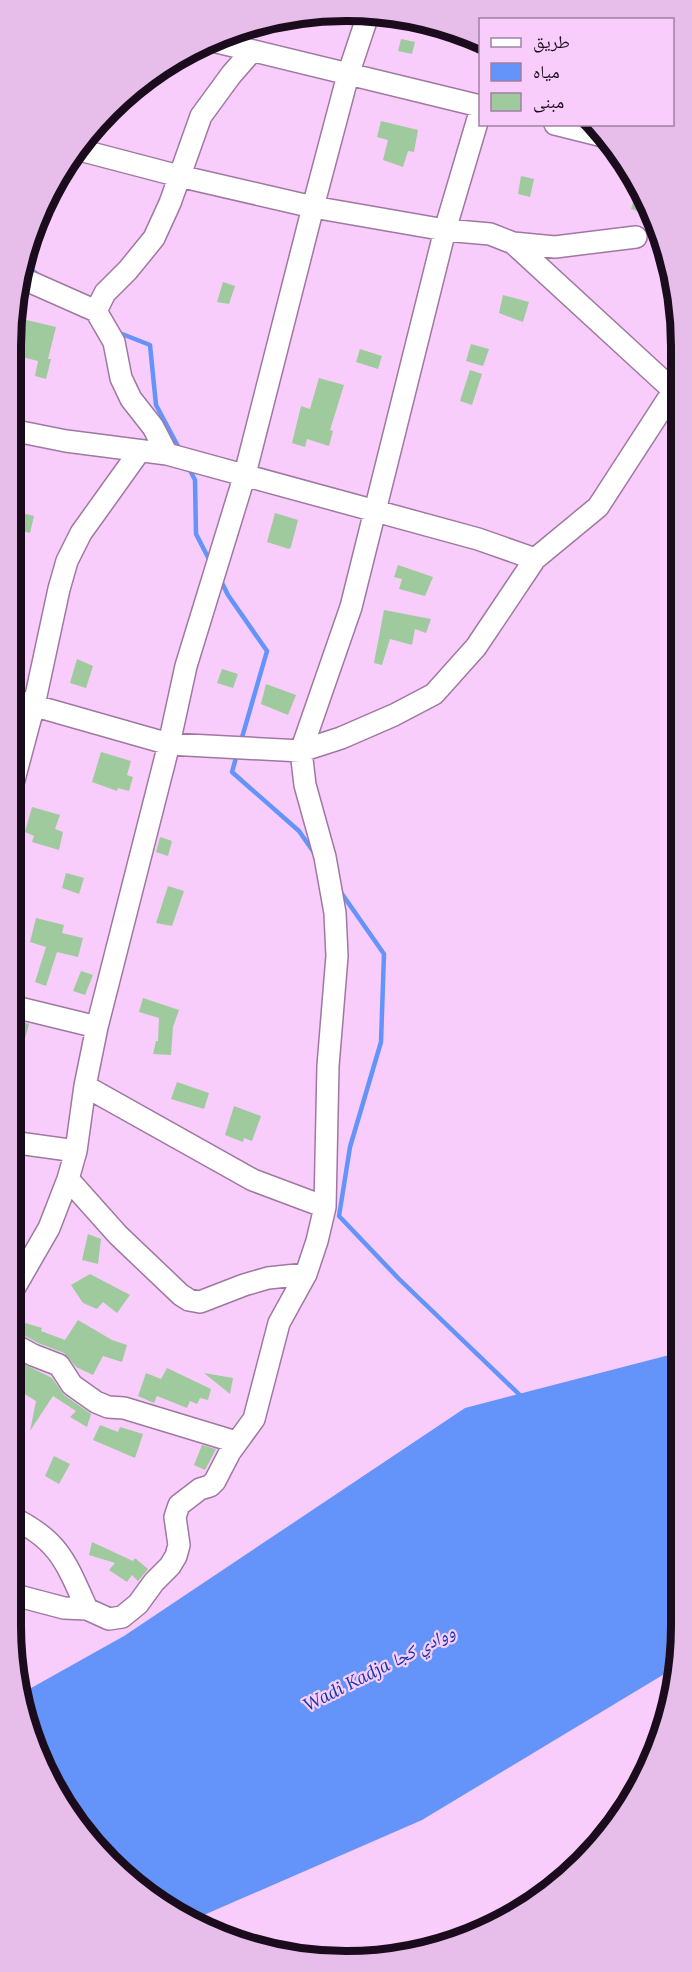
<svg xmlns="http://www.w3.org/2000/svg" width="692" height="1972" font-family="Lora,'Noto Naskh Arabic',serif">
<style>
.water{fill:#6493f9}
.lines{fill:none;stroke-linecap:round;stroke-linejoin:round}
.stream{stroke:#6493f9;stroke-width:4.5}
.building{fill:#9eca9d}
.minor-casing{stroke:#9f78a2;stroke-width:24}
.minor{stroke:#fff;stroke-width:21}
.labels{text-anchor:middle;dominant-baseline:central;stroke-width:4.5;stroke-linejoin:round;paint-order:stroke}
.water-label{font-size:18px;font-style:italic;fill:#0e36ab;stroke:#f9cdfb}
.rim{fill:none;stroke:#1b0c1d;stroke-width:8}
</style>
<rect width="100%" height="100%" fill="#f9cdfb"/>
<path class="water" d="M681,1352V1626L676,1667L422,1820L190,1921L94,1847L36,1754L24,1692L124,1636L465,1408Z"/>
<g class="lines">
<path class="stream" d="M22,262L38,275
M117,332L150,345L156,405L180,450
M189,468L195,480L196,534L211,563
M221,581L228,595L267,651L241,741
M237,754L232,772L299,831L315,854
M340,891L384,954L381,1042L350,1147L339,1216L399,1279L523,1398"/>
</g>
<path class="building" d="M401,39L415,42L412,54L398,51Z
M381,121L418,130L414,152L408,151L403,167L383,160L388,140L377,137Z
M521,176L534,179L530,197L518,194Z
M639,185L647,198L653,216L631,209Z
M223,282L235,286L229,304L217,302Z
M503,295L529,302L523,322L499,313Z
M14,317L56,327L48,359H51L46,379L35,376L38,361L10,354Z
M471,344L489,349L483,366L466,361Z
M360,349L382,356L378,369L356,362Z
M470,370L482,374L472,405L460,401Z
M319,378L344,385L330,430L333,431L329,446L307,439L305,447L292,443L301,406L310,409Z
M10,510L34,516L30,533L10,528Z
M275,513L298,520L291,547L289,549L267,542Z
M398,565L433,577L425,596L399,589L402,579L394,577Z
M384,610L431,619L426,633L415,629L412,645L390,639L382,665L374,663Z
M77,659L93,666L86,688L70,683Z
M222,669L238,674L233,688L217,683Z
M266,684L296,695L288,715L261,704Z
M101,752L131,761L127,775L133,777L129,791L118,788L117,791L92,782Z
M32,807L60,815L55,829L63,832L59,850L32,842L34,836L25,832Z
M160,837L172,841L168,856L156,852Z
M66,873L84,878L79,894L62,888Z
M168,886L184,891L172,926L156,923Z
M36,918L64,925L62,933L83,938L78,957L57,952L46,986L35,982L46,947L30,942Z
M81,971L93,975L85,995L73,991Z
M143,998L179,1010L173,1027L171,1055L153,1054L156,1041H158L159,1018L139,1012Z
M10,1019L29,1024L24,1042L10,1038Z
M177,1082L209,1093L204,1109L171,1099Z
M234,1106L261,1116L252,1141L244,1138L243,1142L225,1135Z
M88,1234L101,1239L98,1264L82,1260Z
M90,1274L130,1295L117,1313L103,1302L97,1309L83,1303L71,1285Z
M78,1320L112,1340L127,1345L122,1362L103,1356L93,1375L76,1367L64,1353L38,1343L18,1332L22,1322L42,1328L41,1331L65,1340Z
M10,1357L52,1378L64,1395L91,1414L87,1427L70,1417L76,1411L53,1396L30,1431L36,1401L10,1385Z
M167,1368L211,1389L208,1400L200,1398L197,1404L190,1401L187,1408L157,1396L154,1403L138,1396L146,1373L161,1379Z
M204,1373L233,1378L230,1394Z
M100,1425L118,1432L120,1427L143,1434L135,1458L93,1440Z
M202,1445L216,1449L205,1470L194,1465Z
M54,1456L70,1464L59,1484L45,1476Z
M92,1542L133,1561L135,1558L148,1569L138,1581L132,1575L127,1582L109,1570L115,1563L89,1555Z"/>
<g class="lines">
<defs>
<path id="minor" d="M217,42L480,106
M555,124L607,137
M76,149L179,176L313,207L445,230L490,234L513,243L555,247L636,237
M513,243L674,391
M19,281L26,280L96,311L105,293L128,270L154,238L170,203L201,116L231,75L252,51
M96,311L114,342L121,378L131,399L153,427L167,454
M11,430L66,441L167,454L478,539L535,559
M11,699L169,744L301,751L341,738L394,715L434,694L476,647L535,559L598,507L679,382
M11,791L34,705L59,589L67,561L81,533L139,452
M11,1006L97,1027
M85,1086L253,1180L325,1207
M11,1142L76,1151
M68,1179L118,1235L181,1295L189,1300L200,1302L244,1285L268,1278L306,1274
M11,1294L49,1228L68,1179L76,1151L85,1086L97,1027L169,744L186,666L245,474L313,207L348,75L367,18
M11,1343L33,1355L59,1365L72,1385L96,1402L108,1407L124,1408L236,1442
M11,1517C59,1540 66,1562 87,1609L109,1619L122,1617L138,1604L154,1582L170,1566L176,1556L179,1545L175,1517L179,1505L200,1489L210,1486L215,1481L230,1452L254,1419L279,1323L306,1274L317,1241L325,1207L328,1066L337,956L335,913L325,857L305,785L301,751L351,607L445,230L480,112
M11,1594L64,1608L87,1609"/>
</defs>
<use href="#minor" class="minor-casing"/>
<use href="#minor" class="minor"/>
</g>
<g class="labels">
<g class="water-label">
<text transform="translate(379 1668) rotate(-27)">Wadi Kadja ووادي كجا</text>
</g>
</g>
<path d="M0 0H692V1972H0ZM346 21H346A325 325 0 0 1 671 346V1626A325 325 0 0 1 346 1951H346A325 325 0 0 1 21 1626V346A325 325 0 0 1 346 21Z" fill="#e7bee9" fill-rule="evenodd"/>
<path class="rim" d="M346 21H346A325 325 0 0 1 671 346V1626A325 325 0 0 1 346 1951H346A325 325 0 0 1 21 1626V346A325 325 0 0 1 346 21Z"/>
<rect x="479" y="18" width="195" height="108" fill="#f9cdfb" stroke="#a080a2" stroke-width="1.5"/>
<rect x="491" y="38" width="30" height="9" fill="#ffffff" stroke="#a080a2" stroke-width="1.5"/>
<text x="533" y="48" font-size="18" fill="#1b0c1d">طريق</text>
<rect x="491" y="63" width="30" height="18" fill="#6493f9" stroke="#a080a2" stroke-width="1.5"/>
<text x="533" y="78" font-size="18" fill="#1b0c1d">مياه</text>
<rect x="491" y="93" width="30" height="18" fill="#9eca9d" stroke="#a080a2" stroke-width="1.5"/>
<text x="533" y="108" font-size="18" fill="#1b0c1d">مبنى</text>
</svg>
